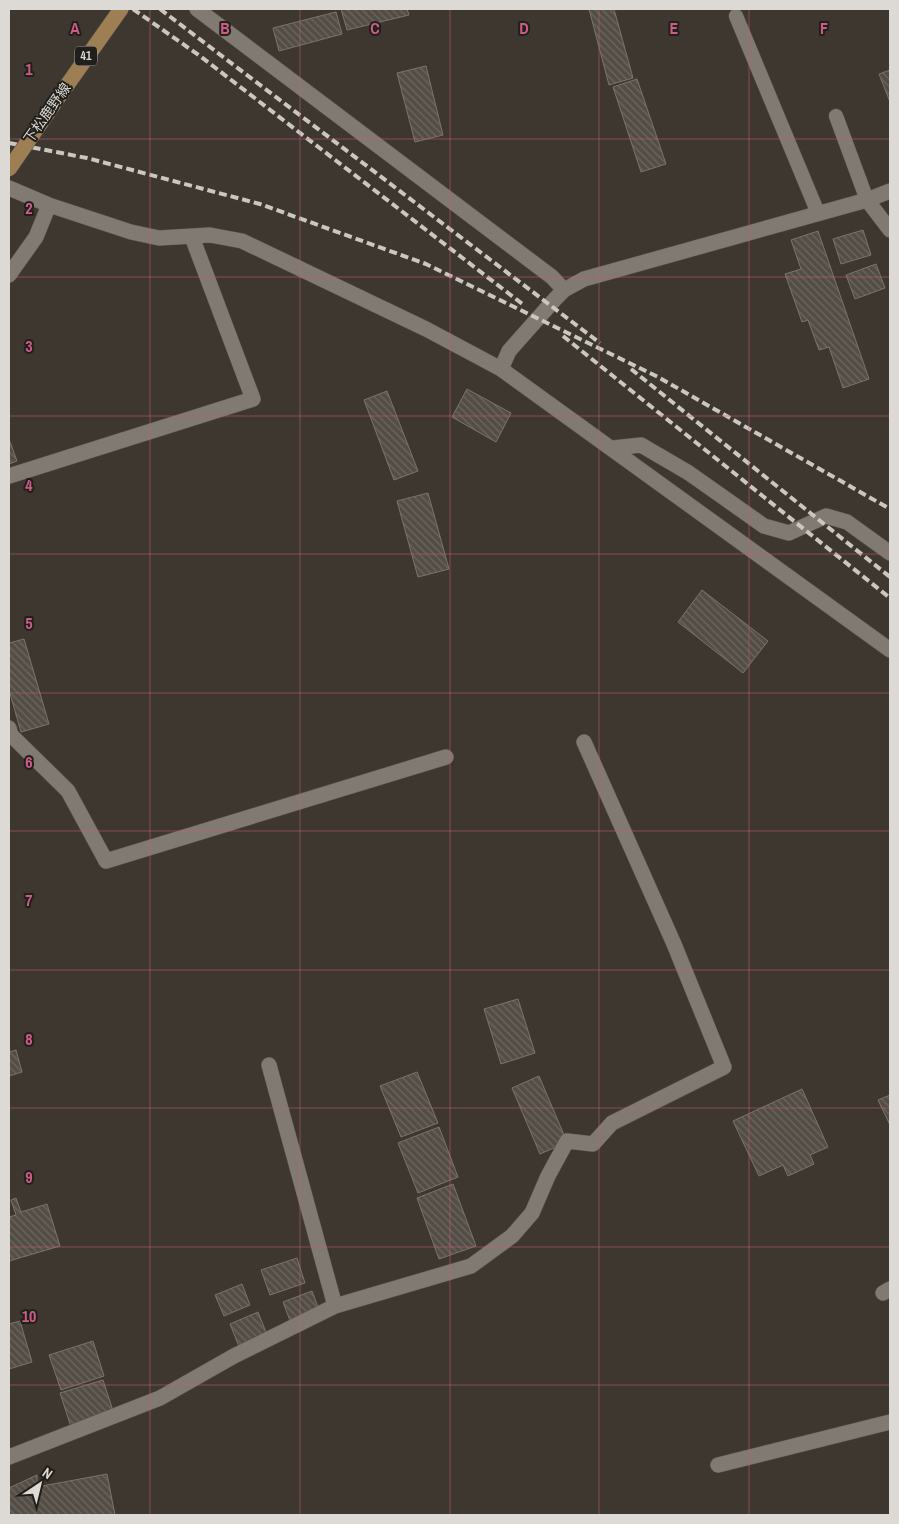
<svg xmlns="http://www.w3.org/2000/svg" width="899" height="1524" font-family="'Archivo Narrow','Noto Sans JP',sans-serif">
<style>
.building{fill:url(#building-back-hatch);stroke:#7a746c}
.lines{fill:none;stroke-linecap:round;stroke-linejoin:round}
.service-casing{stroke:#5b5650;stroke-width:15}
.minor-casing{stroke:#5b5650;stroke-width:16}
.primary-casing{stroke:#5b5650;stroke-width:16}
.service{stroke:#817a72;stroke-width:14}
.minor{stroke:#817a72;stroke-width:15}
.primary{stroke:#9e7f53;stroke-width:15}
.rail{stroke:#cac6c0;stroke-width:4;stroke-dasharray:8 4;stroke-linecap:butt}
.primary-bridge-casing{stroke:#5b5650;stroke-width:16;stroke-linecap:butt}
.primary-bridge{stroke:#9e7f53;stroke-width:15}
.grid{fill:none;stroke:#cb5c85;stroke-width:1;stroke-opacity:0.55}
.labels{text-anchor:middle;dominant-baseline:central;stroke-width:4;stroke-linejoin:round;paint-order:stroke}
.shield{fill:#211f1b;stroke:#a5a19c;stroke-width:1}
.shield-label{font-size:12px;font-weight:bold;fill:#ddd9d4}
.street-label{font-size:14px;fill:#ddd9d4;stroke:#211f1b}
.grid-label{font-size:16px;text-anchor:middle;font-weight:bold;fill:#cb5c85;stroke:#211f1b;stroke-width:4;stroke-linejoin:round;paint-order:stroke}
</style>
<defs>
<pattern id="building-back-hatch" width="6" height="6" patternUnits="userSpaceOnUse" patternTransform="scale(1.25)"><rect width="6" height="6" fill="#534d45"/><path d="M-1 5l2 2M0 0l6 6M5-1l2 2" fill="none" stroke="#6b665f"/></pattern>
</defs>
<rect width="100%" height="100%" fill="#3d372f"/>
<path class="building" d="M341,9H407L409,15L347,30Z
M589,9H614L633,78L609,85Z
M336,12L342,34L279,51L273,28Z
M426,66L443,135L415,142L397,73Z
M890,70V102L879,74Z
M637,79L666,164L641,172L613,87Z
M863,230L871,255L841,264L833,239Z
M818,231L869,379L843,388L829,347L819,350L808,320L802,322L785,274L801,269L791,240Z
M876,264L885,288L855,299L846,275Z
M467,389L511,413L496,442L452,417Z
M387,391L418,471L394,480L364,400Z
M9,439L17,461L9,464Z
M428,493L449,569L418,577L397,501Z
M702,590L768,641L743,673L678,622Z
M24,639L49,724L21,732L9,690V643Z
M518,999L535,1053L501,1064L484,1009Z
M9,1046L10,1052L16,1050L22,1072L9,1076Z
M417,1072L438,1123L401,1137L380,1086Z
M539,1076L567,1142L540,1154L512,1088Z
M802,1089L828,1147L810,1155L814,1164L788,1176L783,1165L759,1176L733,1121Z
M890,1095V1125L878,1100Z
M439,1127L458,1177L418,1193L398,1143Z
M453,1184L476,1246L439,1259L417,1198Z
M16,1198L21,1212L47,1204L60,1246L9,1261V1217L16,1215L11,1200Z
M297,1258L305,1283L270,1295L261,1270Z
M242,1284L250,1305L224,1316L215,1295Z
M312,1291L321,1315L292,1326L283,1302Z
M258,1312L268,1337L240,1349L230,1324Z
M20,1321L32,1362L9,1369V1324Z
M93,1341L104,1376L61,1390L49,1355Z
M103,1380L116,1420L73,1433L60,1393Z
M107,1474L115,1515H9V1488L37,1475V1487Z"/>
<g class="lines">
<defs>
<path id="service" d="M736,16L818,213
M836,116L867,200"/>
<path id="minor" d="M197,9L552,277L564,290
M9,188L49,205L131,232L159,238L210,235L242,241L426,329L501,369L509,351L556,298L564,290L584,279L867,200L890,191
M867,200L890,230
M9,275L36,237L49,205
M501,369L890,650
M613,448L641,445L689,473L764,526L789,533L826,516L847,522L890,553
M9,476L253,399L192,237
M9,728L11,735L68,791L106,861L446,757
M269,1065L335,1306
M883,1293L890,1289
M9,1457L160,1398L234,1356L335,1306L471,1266L512,1236L532,1213L548,1176L567,1141L593,1144L612,1123L724,1067L674,944L584,742
M718,1465L890,1422"/>
<path id="primary" d="M53,105L121,9"/>
</defs>
<use href="#service" class="service-casing"/>
<use href="#minor" class="minor-casing"/>
<use href="#primary" class="primary-casing"/>
<use href="#service" class="service"/>
<use href="#minor" class="minor"/>
<use href="#primary" class="primary"/>
<path class="rail" d="M133,9L200,56L525,306
M160,9L600,343
M9,143L87,158L260,204L426,264L658,377L890,509
M563,336L890,598
M631,369L890,577"/>
<defs>
<path id="primary-bridge" d="M9,169L53,105"/>
</defs>
<use href="#primary-bridge" class="primary-bridge-casing"/>
<use href="#primary-bridge" class="primary-bridge"/>
</g>
<path class="grid" d="M150,9V1515M300,9V1515M450,9V1515M599,9V1515M749,9V1515M9,139H890M9,277H890M9,416H890M9,554H890M9,693H890M9,831H890M9,970H890M9,1108H890M9,1247H890M9,1385H890"/>
<g class="labels">
<rect class="shield" x="75" y="46.5" width="22" height="19" rx="4"/>
<g class="shield-label">
<text x="86" y="56">41</text>
</g>
<g class="street-label">
<text transform="translate(47 113) rotate(-55)">下松鹿野線</text>
</g>
</g>
<g class="grid-label">
<text x="75" y="34">A</text>
<text x="225" y="34">B</text>
<text x="375" y="34">C</text>
<text x="524" y="34">D</text>
<text x="674" y="34">E</text>
<text x="824" y="34">F</text>
<text x="29" y="75">1</text>
<text x="29" y="214">2</text>
<text x="29" y="352">3</text>
<text x="29" y="491">4</text>
<text x="29" y="629">5</text>
<text x="29" y="768">6</text>
<text x="29" y="906">7</text>
<text x="29" y="1045">8</text>
<text x="29" y="1183">9</text>
<text x="29" y="1322">10</text>
</g>
<rect width="899" height="1524" fill="none" stroke="#ddd9d4" stroke-width="20"/>
<g transform="translate(40 1484) rotate(35)" stroke="#211f1b" stroke-width="4" paint-order="stroke">
<path d="M0-4L9 19L0 12L-9 19Z" fill="#ddd9d4"/>
<text y="-8" font-size="14" font-weight="bold" text-anchor="middle" fill="#ddd9d4">N</text>
</g>
</svg>
